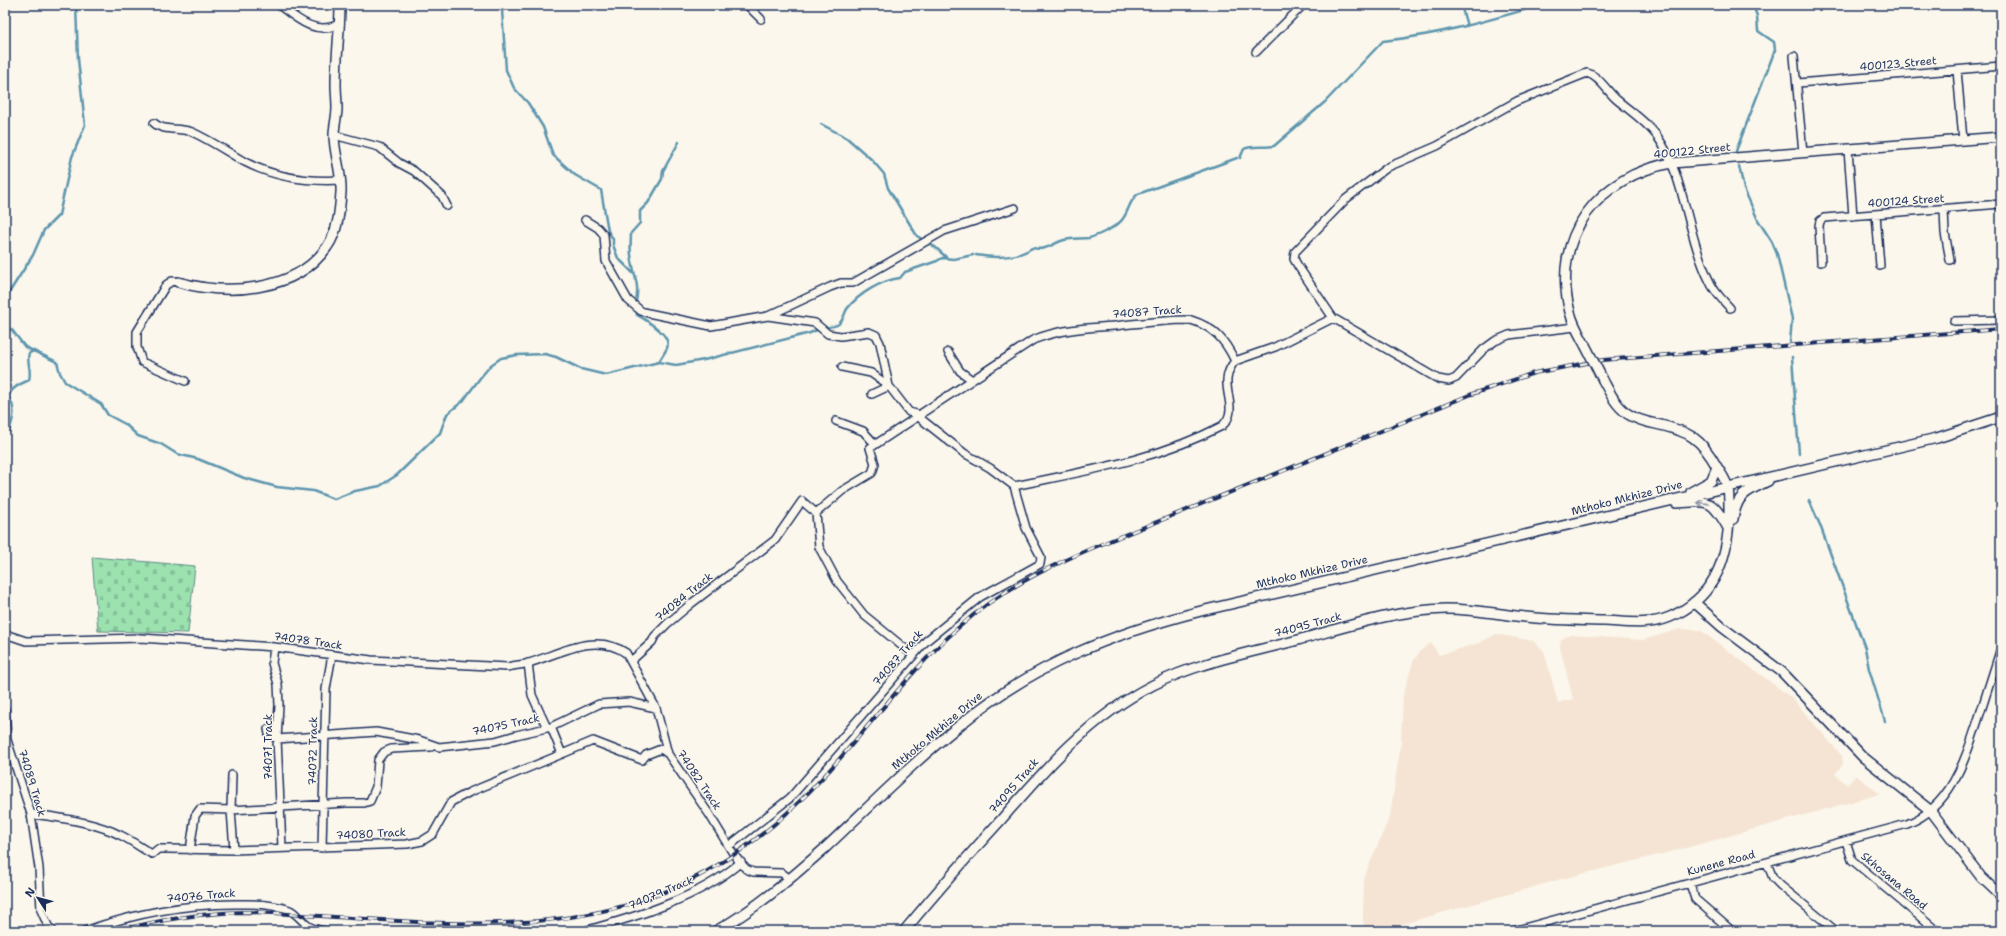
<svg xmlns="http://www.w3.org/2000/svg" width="2006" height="936" font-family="'Shantell Sans',sans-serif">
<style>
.built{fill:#f5e4d3}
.cemetery{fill:url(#cemetery-stones);stroke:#5c8886}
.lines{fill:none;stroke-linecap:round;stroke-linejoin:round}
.stream{stroke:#5d95ae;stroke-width:2.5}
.minor-casing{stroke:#1b2f5e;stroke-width:10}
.tertiary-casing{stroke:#1b2f5e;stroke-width:12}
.minor{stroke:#fbf7ec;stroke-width:7}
.tertiary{stroke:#fbf7ec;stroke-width:9}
.rail-casing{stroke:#1b2f5e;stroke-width:4}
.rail{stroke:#fbf7ec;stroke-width:2.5;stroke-dasharray:8;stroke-linecap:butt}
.tertiary-bridge-casing{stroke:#1b2f5e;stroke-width:12;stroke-linecap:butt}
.tertiary-bridge{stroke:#fbf7ec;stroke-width:9}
.oneway{stroke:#8b93a5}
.labels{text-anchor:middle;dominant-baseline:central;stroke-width:3;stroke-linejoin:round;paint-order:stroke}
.street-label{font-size:11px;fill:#1b2f5e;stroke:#fbf7ec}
</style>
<defs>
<pattern id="cemetery-stones" width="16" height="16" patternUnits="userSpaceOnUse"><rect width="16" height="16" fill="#9ce2af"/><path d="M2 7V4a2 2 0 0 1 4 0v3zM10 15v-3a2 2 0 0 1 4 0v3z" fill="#86c299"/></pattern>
</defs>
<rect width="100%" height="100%" fill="#fbf7ec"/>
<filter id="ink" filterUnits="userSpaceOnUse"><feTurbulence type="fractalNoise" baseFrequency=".025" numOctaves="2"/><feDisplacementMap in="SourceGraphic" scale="8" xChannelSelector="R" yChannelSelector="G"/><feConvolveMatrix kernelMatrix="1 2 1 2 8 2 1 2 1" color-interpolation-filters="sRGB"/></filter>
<g filter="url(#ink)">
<path class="built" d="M1680,629L1700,630L1792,698L1842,756L1843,764L1835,774L1847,785L1856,775L1880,794L1682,849L1562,879L1377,931H1365L1363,919L1364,877L1390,816L1401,742L1403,695L1413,662L1420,651L1431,643L1439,655L1479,643L1496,634L1533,641L1544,651L1558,703L1573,699L1560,647L1561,640L1565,637L1571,635L1643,640Z"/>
<path class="cemetery" d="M92,557L195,566L188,633L98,631Z"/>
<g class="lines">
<path class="stream" d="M504,5L502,10L506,70L514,88L528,103L543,127L553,155L575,175L601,190L608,231L613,239V245L618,258L636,276
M1461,5L1467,26
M821,124L847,138L872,160L884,174L888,188L917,236L935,247L947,258
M1736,151L1775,50L1774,42L1758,31L1757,16L1753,5
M1240,158L1244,149C1252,145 1264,148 1274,146L1325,102L1383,41C1438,35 1487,21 1541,5
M1739,166L1744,189L1758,220L1772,242L1777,254L1792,319L1790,342
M976,255C994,258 1016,259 1032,248C1046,251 1050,245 1061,241C1069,238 1080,239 1089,238C1097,236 1114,228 1120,222C1129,214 1128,201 1138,194L1237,158
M5,299L33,255L44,230L59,215L72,157L85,125L78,59L76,5
M635,305C641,287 633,273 631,255C630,248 631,240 631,233L640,223V211L648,203L662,179L663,171L679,142
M636,310L637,315C646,320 672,335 667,348C665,353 661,357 659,362
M5,326L12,330L25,347L57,362L60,373L65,382L101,404L108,415L125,424L138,436L161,444L177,454L198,459L244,478L277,487L313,491L334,499L355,491L380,486L397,475L440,433L447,414L463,401L480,378L491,365L501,358L517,355L545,354L556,357L581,369L606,375L659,362L676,365L704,360L810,333L819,329
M822,328C827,327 833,327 837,325C843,322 844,314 847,309C858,294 882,280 900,278L905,272L937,261L942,258L954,259L973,255
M1792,357L1799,454
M5,432L9,431C13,420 17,408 8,397C11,388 20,384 29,380C32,368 26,363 29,353L34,351
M1809,500L1820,525L1865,648L1869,669L1885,721"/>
<defs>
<path id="minor" d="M279,5C297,19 317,37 340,23
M747,5L761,19
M1256,52L1303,5
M1794,56L1803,153
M1957,70L1963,140
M1798,83L2001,66
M154,123C164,132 180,127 192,132C210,140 226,151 243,161C273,177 307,182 341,180
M334,135L379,147L399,163L414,171L442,196L447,206
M1848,149L1853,216
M1944,209L1945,233L1950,260
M1876,214L1880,266
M585,220L598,228L604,235L606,261L628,300L641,311L648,313L711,326L768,316L830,287L841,283H853L944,231L1015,208
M1821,262L1819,226L1820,221L1824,218L2001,204
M178,282L172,281L166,285L137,332V347L142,362L185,381
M768,316L815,323L828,334L841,336L869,332L876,335L880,343L889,386L909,412L920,415
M1191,320C1214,327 1225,340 1235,361C1214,386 1243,407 1222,426C1157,460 1085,471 1014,486L990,468L964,453L921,419L922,413L1033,340C1059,329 1087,328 1114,326C1140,323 1165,320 1191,320Z
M1954,321L2001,320
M1575,327L1509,335L1495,341L1484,349L1456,378L1449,381L1438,379L1333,318L1298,266L1294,259L1295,252L1346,199L1388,167L1437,146L1517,101L1587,73C1599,76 1607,91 1616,99C1630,111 1646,121 1657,136C1685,175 1687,237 1710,282C1714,292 1723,300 1730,308
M948,352L960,371L972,380
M1235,361L1275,347L1333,318
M842,367L871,373L889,386
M872,394L889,386
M836,421L863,431L875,444
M816,513L819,547L837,581L864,615L913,655
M5,634L26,641L141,638L274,647L371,660L508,667C515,665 523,665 529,663C561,653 595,632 626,653L656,708L668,754L709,814L734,855L746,869L753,872L782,873L790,879
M274,647L272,663L278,684L279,705L277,739L282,847
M631,661L652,642L655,636L667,624L692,603L775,540L802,501L816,513L842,491L872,473L875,464L870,448L920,415
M528,663L532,695L547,728
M5,710L7,740L31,814L39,868L41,910L48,926L53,931
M551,727L562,754L593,741L642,760L646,755L661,749L668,754
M268,729L269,734L277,739L376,732L419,740L439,747L495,741L516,735L551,727L599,704L629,702L656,708
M232,775L231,810L234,850
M31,814C58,817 95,822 120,835C131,840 141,848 152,854L158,849H168L234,850L407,844L422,841L433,834L451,802L470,792L562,754
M1846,841L1852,860L1937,931
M729,846L790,798L926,641L980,597L1040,564L1041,557L1026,528L1014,486
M322,848L326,689L332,655
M190,850L195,816L200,809L231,810L346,803H364L370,801L376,787L378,760L384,752L391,749L431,747
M1767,863L1773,878L1781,886L1836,931
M1690,884L1695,899L1732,931
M85,931C133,914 182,904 234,904C247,904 260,903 273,906C279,907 289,908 293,912C308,924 304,928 326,931
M584,931C636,917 699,898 741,862
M1513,931L1907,824C1952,807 1966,757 1980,714C1987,692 1994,670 2001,648"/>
<path id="tertiary" d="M178,282C227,296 296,292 327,247C338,232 340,209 341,192C342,172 334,154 334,135C334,126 337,117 337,108C337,100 336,92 336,84C336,57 340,31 340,5
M1585,345C1579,334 1573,324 1570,312C1550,237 1599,175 1672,163L2001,137
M1691,492L1711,481L1717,467
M1676,503C1709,501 1711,498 1728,528
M1733,519C1737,494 1747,491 1768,481
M1694,602L1722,627L1782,672L1863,757L1931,811L1981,877L2001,896
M716,931C756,909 790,879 824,849C869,807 912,763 960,725C1032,665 1111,634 1201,611L1937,438L2001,417
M904,931C935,894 967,857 1000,821C1046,768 1090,717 1153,685C1198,662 1250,653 1298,640C1346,627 1396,610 1446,609C1472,609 1499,614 1525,617C1551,620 1577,620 1604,621C1627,622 1648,626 1670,617C1717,597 1730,553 1729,507C1729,501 1729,494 1728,489C1727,481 1721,474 1717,467C1701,438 1689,431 1656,424C1646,422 1637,420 1628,414C1616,406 1610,393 1603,380"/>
</defs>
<use href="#minor" class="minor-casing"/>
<use href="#tertiary" class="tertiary-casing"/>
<use href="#minor" class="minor"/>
<use href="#tertiary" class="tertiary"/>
<defs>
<path id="rail" d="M116,931C158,920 201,913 245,912C270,912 296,915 321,916C435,923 551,936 660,894C725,868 780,825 826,774C880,715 924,650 989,603C1049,561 1121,537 1189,509C1284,471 1378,432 1472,394L1534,373L1603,360L2001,329"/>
</defs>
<use href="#rail" class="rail-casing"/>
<use href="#rail" class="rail"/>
<defs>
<path id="tertiary-bridge" d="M1585,345L1603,380"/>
</defs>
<use href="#tertiary-bridge" class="tertiary-bridge-casing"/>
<use href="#tertiary-bridge" class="tertiary-bridge"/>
</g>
<defs><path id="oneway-shaft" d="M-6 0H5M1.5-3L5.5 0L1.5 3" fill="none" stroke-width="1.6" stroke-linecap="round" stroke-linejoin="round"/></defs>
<use class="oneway" href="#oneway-shaft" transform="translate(1703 503) rotate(-172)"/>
</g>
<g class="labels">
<g class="street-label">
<text transform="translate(1898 64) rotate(-5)">400123 Street</text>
<text transform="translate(1692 151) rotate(-6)">400122 Street</text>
<text transform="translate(1906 201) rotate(-4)">400124 Street</text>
<text transform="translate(1147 312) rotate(-4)">74087 Track</text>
<text transform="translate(1627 498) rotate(-14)">Mthoko Mkhize Drive</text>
<text transform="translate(1312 572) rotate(-13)">Mthoko Mkhize Drive</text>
<text transform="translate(684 597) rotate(-39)">74084 Track</text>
<text transform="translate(1308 625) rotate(-15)">74095 Track</text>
<text transform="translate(308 641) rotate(8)">74078 Track</text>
<text transform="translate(898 658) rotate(-49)">74087 Track</text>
<text transform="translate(506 725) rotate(-12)">74075 Track</text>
<text transform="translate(937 731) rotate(-40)">Mthoko Mkhize Drive</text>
<text transform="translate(268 747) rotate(-90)">74071 Track</text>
<text transform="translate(313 751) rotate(-89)">74072 Track</text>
<text transform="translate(699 780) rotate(56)">74082 Track</text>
<text transform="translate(32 783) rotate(73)">74089 Track</text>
<text transform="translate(1014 786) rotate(-49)">74095 Track</text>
<text transform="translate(371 834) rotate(-3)">74080 Track</text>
<text transform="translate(1721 863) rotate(-15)">Kunene Road</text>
<text transform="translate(1894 881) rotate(40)">Skhosana Road</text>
<text transform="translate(661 893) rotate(-23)">74079 Track</text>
<text transform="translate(201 896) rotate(-5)">74076 Track</text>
</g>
</g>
<rect width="2006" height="936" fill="none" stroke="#fbf7ec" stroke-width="20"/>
<rect x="10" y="10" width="1986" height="916" fill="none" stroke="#1b2f5e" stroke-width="1.5" filter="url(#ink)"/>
<g transform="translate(38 898) rotate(306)" stroke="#fbf7ec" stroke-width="3" paint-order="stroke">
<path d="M0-3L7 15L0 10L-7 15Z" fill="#1b2f5e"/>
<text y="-6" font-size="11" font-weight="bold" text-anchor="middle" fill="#1b2f5e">N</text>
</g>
</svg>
